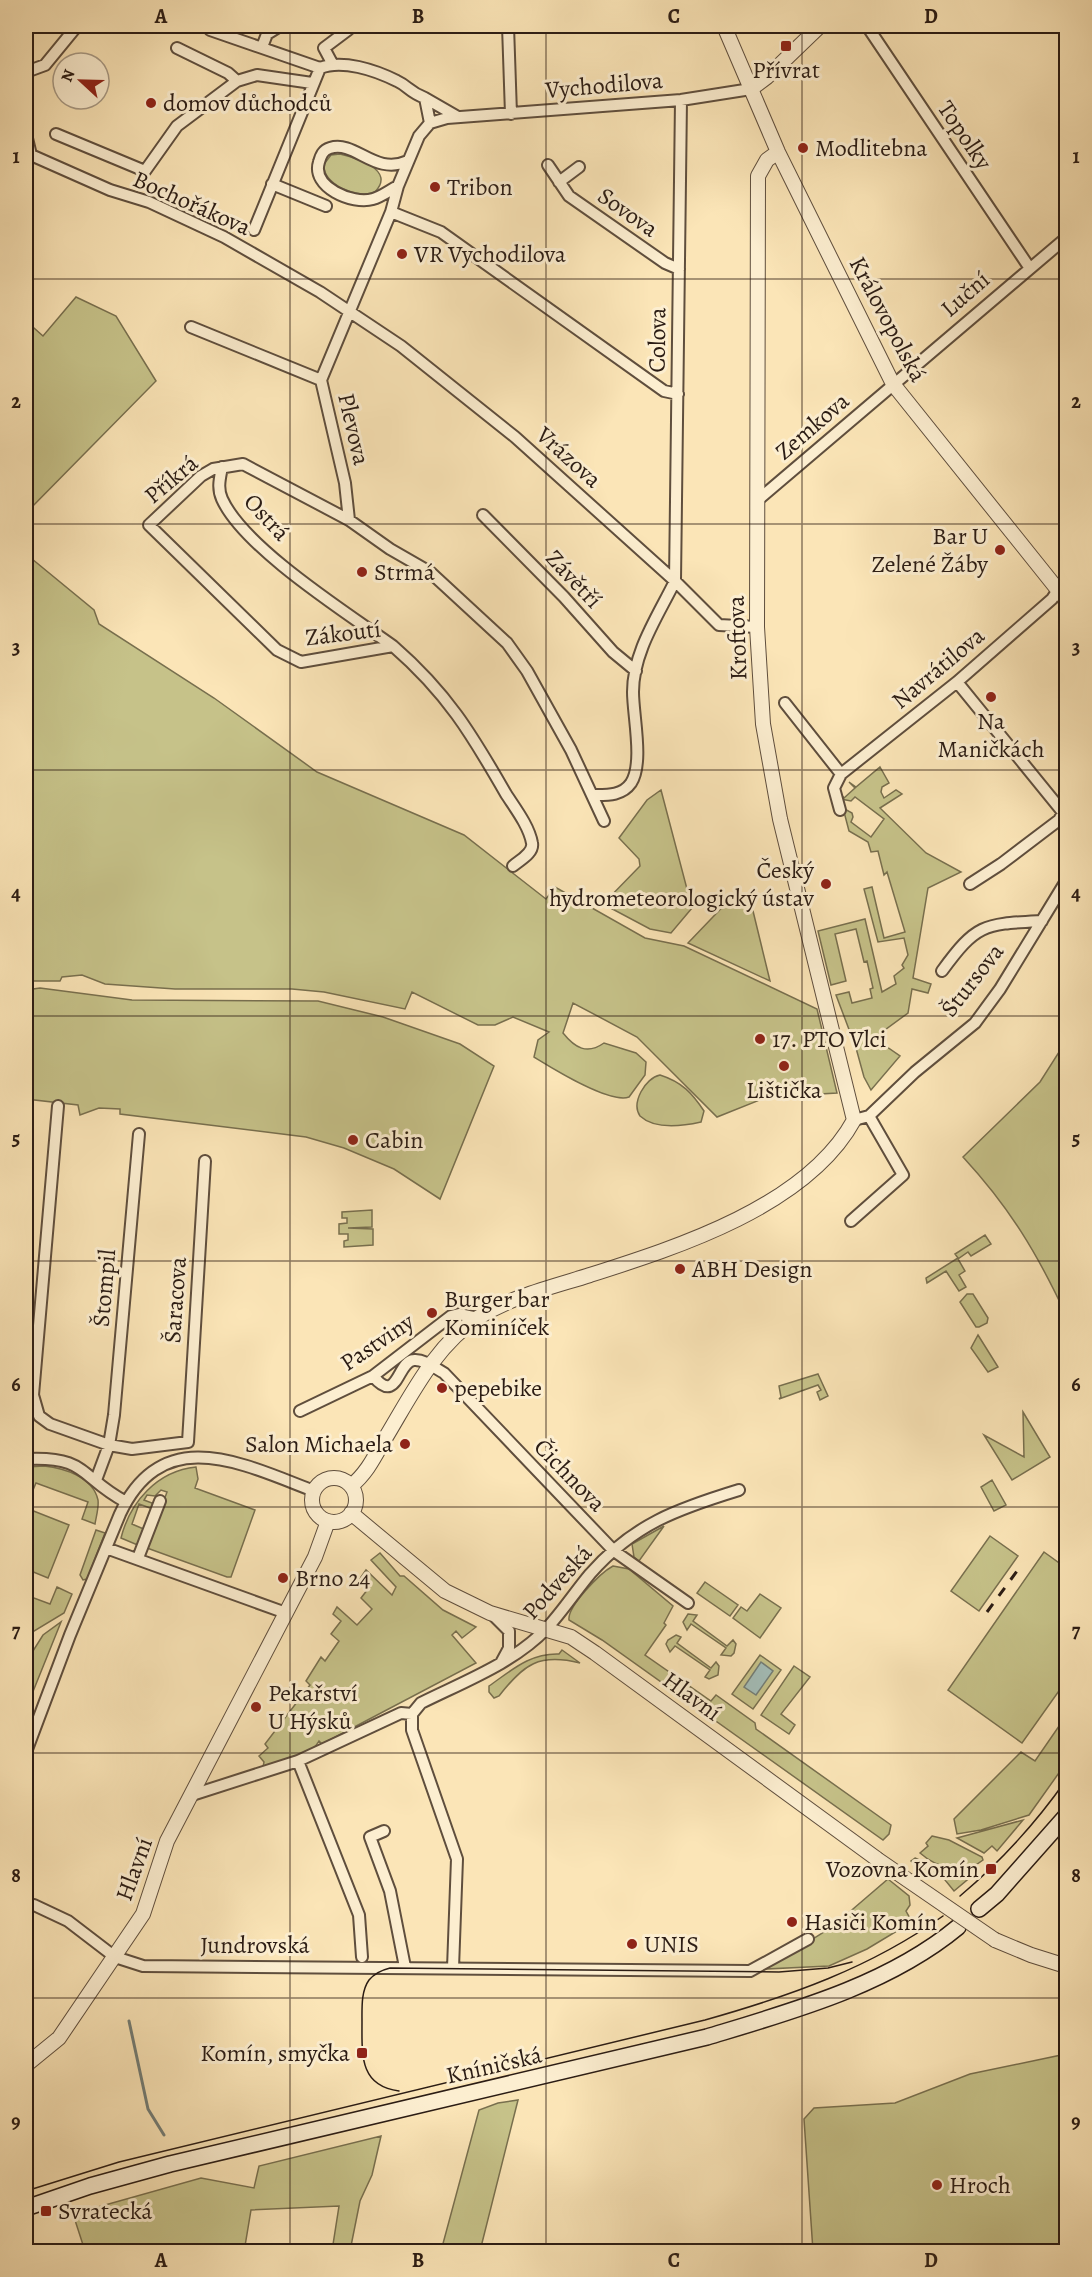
<svg xmlns="http://www.w3.org/2000/svg" width="1092" height="2277" font-family="Alegreya,serif">
<style>
.green{fill:#c6c289;stroke:#786f4e;stroke-width:1.5}
.water{fill:#a3bdb8;stroke:#737d76;stroke-width:1.5}
.lines{fill:none;stroke-linecap:round;stroke-linejoin:round}
.stream{stroke:#737d76;stroke-width:3}
.minor-casing{stroke:#5f4e3d;stroke-width:14}
.tertiary-casing{stroke:#5f4e3d;stroke-width:16}
.secondary-casing{stroke:#2b1c14;stroke-width:18}
.minor{stroke:#fceed0;stroke-width:10}
.tertiary{stroke:#fceed0;stroke-width:14}
.secondary{stroke:#fceed0;stroke-width:15}
.tram{stroke:#2b1c14;stroke-width:1.5}
.rail{stroke:#2b1c14;stroke-width:3;stroke-dasharray:10 10;stroke-linecap:butt}
.tertiary-bridge-casing{stroke:#5f4e3d;stroke-width:16;stroke-linecap:butt}
.tertiary-bridge{stroke:#fceed0;stroke-width:14}
.grid{fill:none;stroke:#2b1c14;stroke-width:1.5;stroke-opacity:0.55}
.poi-dot{fill:#8f2418;stroke:#fceed0;stroke-width:2}
.labels{text-anchor:middle;dominant-baseline:central;stroke-width:6;stroke-linejoin:round;paint-order:stroke}
.poi-label{font-size:24px;fill:#2b1c14;stroke:#fceed0;text-anchor:start}
.street-label{font-size:24px;fill:#2b1c14;stroke:#fceed0}
.neatline{fill:none;stroke:#2b1c14;stroke-width:2}
.grid-label{font-size:20px;text-anchor:middle;font-weight:bold;fill:#2b1c14}
</style>
<rect width="100%" height="100%" fill="#fbe5b7"/>
<filter id="stains"><feTurbulence type="fractalNoise" baseFrequency=".00333" numOctaves="4"/><feColorMatrix values="0 0 0 0 .2 0 0 0 0 .09 0 0 0 0 .02 0 0 0 .5 -.17"/></filter>
<radialGradient id="worn" r=".72"><stop offset=".6" stop-color="#630" stop-opacity="0"/><stop offset="1" stop-color="#630" stop-opacity=".3"/></radialGradient>
<path class="green" d="M340,154C357,158 396,170 375,192C359,200 321,184 324,164L331,155Z
M76,297L116,316L156,381L26,513V321L43,336Z
M26,554L94,610L99,624L214,698L317,772L464,835L546,899L555,887L645,938L684,946L817,1009L837,1093L767,1097L717,1117L637,1037L573,1003L563,1033C575,1048 587,1055 604,1043L636,1053L646,1062L645,1075L629,1097C609,1104 552,1068 534,1057L538,1040L549,1032L513,1017L495,1025H478L412,992L405,1009L324,992L292,989H175L105,984L82,975L62,977L60,981H26Z
M880,767L889,783L882,787L881,792L884,798L896,790L902,794L880,808L926,853L961,872L928,888L913,978L931,984L928,993L912,989L908,1013L874,1038L900,1056L871,1090L864,1077L856,1048L836,995L849,992L852,1003L872,998L870,989L873,988L867,961L864,962L856,929L835,934L846,981L831,985L818,931L865,919L882,992L896,984L894,976L904,968L902,965L908,955L904,938L878,942L864,889L872,887L884,938L905,932L887,872L884,875L878,851L871,852L868,842L849,831L843,808L852,813L853,817L851,822L871,837L884,819L855,797L851,801L841,799L839,792L844,798L855,788L849,782L856,787Z
M661,790L692,908L671,933L650,929L603,904L640,866L639,859L619,838L647,800Z
M734,895L753,911L770,981L688,943Z
M40,988L132,1000L318,1001L383,1017L460,1044L494,1066L440,1199L394,1169L344,1148L306,1137L120,1114V1109L99,1108L80,1115L78,1105L26,1099V990Z
M1066,1041V1315C1037,1253 1010,1208 963,1157L1040,1082Z
M660,1075C682,1082 692,1093 704,1111L701,1122C683,1126 655,1130 640,1116C631,1103 645,1078 660,1075Z
M372,1210V1227L348,1228L373,1229V1245L344,1247V1241L348,1240V1234H339V1224L347,1223V1218H342V1212Z
M985,1235L991,1244L971,1256L968,1252L958,1259L965,1271L959,1275L966,1287L959,1291L946,1271L927,1283L926,1278L958,1258L955,1254Z
M967,1294H973L988,1318L987,1323L979,1327H976L960,1302Z
M978,1335L998,1367L988,1372L971,1348Z
M818,1374L828,1396L820,1400L817,1392L821,1390L818,1385L779,1399L781,1397L779,1386Z
M1023,1412L1050,1457L1012,1480L984,1435L1024,1457Z
M44,1466C64,1468 93,1477 98,1500C99,1508 96,1517 95,1524L82,1519L88,1502L36,1483L33,1490L26,1487V1467Z
M196,1467L198,1479L195,1488L255,1510L231,1577H227L147,1548L167,1492L161,1490L155,1496L147,1495L144,1500L152,1503L153,1509L139,1504L132,1524L146,1530L140,1546L121,1538C130,1502 157,1471 196,1467Z
M992,1480L1006,1505L994,1511L981,1487Z
M31,1510L69,1525L48,1578L26,1569V1519Z
M664,1526L639,1561L634,1557L632,1544Z
M96,1530L105,1533L87,1579L83,1580L80,1575Z
M990,1536L1018,1556L979,1611L951,1591Z
M1044,1552L1066,1568V1681L1022,1743L948,1690Z
M380,1553L400,1576H404L443,1610L476,1627L462,1638L456,1631L452,1635L476,1663L322,1744L319,1741C310,1758 280,1762 263,1767L264,1762L259,1756L268,1748L265,1744L310,1685L306,1681L321,1657L325,1661L339,1641L331,1634L341,1621L333,1614L337,1607L357,1625L372,1609L361,1598L368,1589L359,1580L366,1570L392,1595L396,1587L371,1560Z
M613,1566L629,1569L673,1606L664,1623L666,1625L645,1655L711,1701L716,1695L755,1723L756,1729L891,1825L889,1834L883,1840L602,1640L569,1620C567,1607 600,1573 613,1566Z
M705,1582L738,1605L730,1616L697,1593Z
M57,1587L72,1594L64,1613L26,1636V1595L50,1604Z
M760,1594L781,1608L760,1638L733,1618L741,1607L747,1611Z
M688,1614L697,1615L693,1621L727,1646L733,1640L736,1644L734,1653L731,1656L721,1655L726,1648L691,1624L687,1630L683,1622Z
M61,1622L32,1694L26,1691V1648L33,1651L43,1635Z
M676,1635L681,1637L677,1643L711,1668L716,1662L719,1666L718,1675L709,1679L705,1677L710,1670L675,1646L670,1652L666,1644L668,1640Z
M562,1650L580,1663C539,1653 524,1664 499,1696L494,1698L489,1692V1686C512,1670 530,1653 559,1654Z
M760,1655L781,1670L753,1709L732,1694Z
M794,1666L810,1677L781,1714L795,1725L789,1734L761,1715Z
M1066,1716V1763L1029,1815L981,1830L957,1834L954,1819L1021,1752L1035,1761Z
M1023,1820L997,1851L992,1846L984,1853L957,1838Z
M932,1836L949,1840L982,1857L983,1860C964,1876 937,1868 920,1853L928,1846L926,1843Z
M915,1858L947,1873L973,1875L954,1891L941,1875L931,1876L911,1861Z
M888,1879L909,1896L910,1905L906,1911L912,1922L867,1949L829,1966L765,1969L832,1927Z
M1066,2054V2251H813L804,2119L814,2108L895,2103L970,2074Z
M518,2100L480,2251H441L479,2110L498,2103Z
M381,2136L372,2175L360,2201L350,2251H332L339,2206L251,2210L244,2252L85,2251L73,2214L201,2178L254,2188L259,2166Z"/>
<path class="water" d="M761,1662L773,1671L756,1695L744,1687Z"/>
<g class="lines">
<path class="stream" d="M129,2021L148,2109L164,2135"/>
<defs>
<path id="minor" d="M211,26L210,30L320,68
M508,26L511,114
M867,26L1029,267
M262,47L267,34L280,26
M177,48L228,73L237,81
M332,63L324,48L348,30
M26,72L45,65L77,26
M425,98L458,117
M26,134L31,155L110,190L149,202L224,237L320,292L401,346L515,437L675,581L719,625L757,627
M56,134L145,171L177,126L237,81L257,75L312,83
M548,165L569,196L665,263L679,269
M559,182L579,167
M272,184L326,206
M398,186C390,190 381,197 373,199C352,205 311,187 319,162C321,155 323,150 330,148C356,140 374,176 408,161
M391,212L441,232L664,391L678,394
M254,230L320,68C342,59 375,70 397,81C408,86 409,92 425,98L430,123
M191,327L321,380
M321,380L391,212L398,186L419,136L430,123L447,118L681,100L751,89
M321,380L345,483L349,520
M222,467C220,478 217,488 222,499C244,548 347,613 393,646
M759,499L1066,238
M483,515L564,597L613,652L636,671
M957,682L1066,816
M785,703L841,774L834,788L840,810
M841,774L957,682L1052,599L1058,590
M593,795C607,795 622,796 631,783C644,763 633,716 633,692C633,652 658,616 675,581L681,100
M513,866C520,860 534,853 532,843C529,826 515,808 506,794C471,733 447,693 393,646L301,662L277,650L149,525L201,476L213,469L243,464L349,520L390,549L430,572L507,643L527,671L571,750L604,821
M970,884L1001,864L1059,820L1063,813
M942,971C977,923 984,924 1042,921
M58,1106L33,1395L39,1416L50,1424L109,1445L132,1449L188,1442L205,1161
M854,1120L869,1116L915,1072L975,1023L1000,989L1066,881
M851,1221L903,1175L869,1116
M373,1376C398,1406 397,1361 414,1360C424,1359 435,1368 444,1373L614,1551L688,1603
M300,1411L373,1376L451,1316L459,1314L478,1318
M26,1459C88,1456 79,1477 126,1502
M96,1480L109,1445L114,1415L139,1134
M106,1548L286,1613
M138,1558L160,1501
M491,1613L509,1631V1648L502,1661
M26,1752L70,1635L120,1514C163,1422 243,1464 314,1491
M298,1761L359,1915L362,1957
M192,1795L298,1761L401,1713L412,1714
M384,1831L370,1837L390,1891L405,1967
M34,1905L68,1921L115,1957L143,1966L750,1971L808,1939
M453,1968L457,1859L412,1730V1714L421,1703C463,1682 514,1663 547,1628C562,1612 575,1592 590,1574C634,1524 677,1509 739,1490"/>
<path id="tertiary" d="M724,26L778,152L893,384L1066,600
M751,89L767,77L820,26
M312 1500a22 22 0 1 1 44 0a22 22 0 1 1-44 0Z
M351,1486C366,1474 374,1458 383,1442C410,1398 434,1346 479,1317C513,1296 552,1287 590,1275C678,1247 807,1206 854,1120L780,819L763,724L757,627L758,176L767,160L778,152
M351,1513L445,1591L490,1613L571,1637L595,1653L877,1859
M995,1940L1031,1955L1066,1966
M26,2065L59,2038L143,1914L167,1841L315,1557L328,1521"/>
<path id="secondary" d="M979,1909L997,1894L1066,1816
M26,2208L90,2186L170,2164L707,2037C793,2011 888,1985 958,1927"/>
</defs>
<use href="#minor" class="minor-casing"/>
<use href="#tertiary" class="tertiary-casing"/>
<use href="#secondary" class="secondary-casing"/>
<use href="#minor" class="minor"/>
<use href="#tertiary" class="tertiary"/>
<use href="#secondary" class="secondary"/>
<path class="tram" d="M960,1896C1000,1862 1036,1823 1066,1780
M399,2091C359,2086 362,2054 362,2022C362,2008 361,1991 369,1980C374,1974 382,1970 390,1968L779,1972L828,1968L852,1962
M26,2191L119,2162L705,2020C790,1996 870,1968 943,1916"/>
<path class="rail" d="M987,1612L1020,1567"/>
<defs>
<path id="tertiary-bridge" d="M877,1859L995,1940"/>
</defs>
<use href="#tertiary-bridge" class="tertiary-bridge-casing"/>
<use href="#tertiary-bridge" class="tertiary-bridge"/>
</g>
<path class="grid" d="M290,26V2252M546,26V2252M802,26V2252M26,279H1066M26,524H1066M26,770H1066M26,1016H1066M26,1261H1066M26,1507H1066M26,1753H1066M26,1998H1066"/>
<g class="poi-dot">
<rect x="780" y="40" width="12" height="12" rx="3"/>
<circle cx="151" cy="103" r="6"/>
<circle cx="803" cy="148" r="6"/>
<circle cx="435" cy="187" r="6"/>
<circle cx="402" cy="254" r="6"/>
<circle cx="1000" cy="550" r="6"/>
<circle cx="362" cy="572" r="6"/>
<circle cx="991" cy="697" r="6"/>
<circle cx="826" cy="884" r="6"/>
<circle cx="760" cy="1039" r="6"/>
<circle cx="784" cy="1066" r="6"/>
<circle cx="353" cy="1140" r="6"/>
<circle cx="680" cy="1269" r="6"/>
<circle cx="432" cy="1313" r="6"/>
<circle cx="442" cy="1388" r="6"/>
<circle cx="405" cy="1444" r="6"/>
<circle cx="283" cy="1578" r="6"/>
<circle cx="256" cy="1707" r="6"/>
<rect x="985" y="1863" width="12" height="12" rx="3"/>
<circle cx="792" cy="1922" r="6"/>
<circle cx="632" cy="1944" r="6"/>
<rect x="356" y="2047" width="12" height="12" rx="3"/>
<circle cx="937" cy="2185" r="6"/>
<rect x="40" y="2205" width="12" height="12" rx="3"/>
</g>
<g class="labels">
<g class="poi-label">
<text x="786" y="70" text-anchor="middle">Přívrat</text>
<text x="163" y="103">domov důchodců</text>
<text x="815" y="148">Modlitebna</text>
<text x="447" y="187">Tribon</text>
<text x="414" y="254">VR Vychodilova</text>
<text x="988" y="536" text-anchor="end">Bar U<tspan x="988" dy="28">Zelené Žáby</tspan></text>
<text x="374" y="572">Strmá</text>
<text x="991" y="721" text-anchor="middle">Na<tspan x="991" dy="28">Maničkách</tspan></text>
<text x="814" y="870" text-anchor="end">Český<tspan x="814" dy="28">hydrometeorologický ústav</tspan></text>
<text x="772" y="1039">17. PTO Vlci</text>
<text x="784" y="1090" text-anchor="middle">Lištička</text>
<text x="365" y="1140">Cabin</text>
<text x="692" y="1269">ABH Design</text>
<text x="444" y="1299">Burger bar<tspan x="444" dy="28">Kominíček</tspan></text>
<text x="454" y="1388">pepebike</text>
<text x="393" y="1444" text-anchor="end">Salon Michaela</text>
<text x="295" y="1578">Brno 24</text>
<text x="268" y="1693">Pekařství<tspan x="268" dy="28">U Hýsků</tspan></text>
<text x="979" y="1869" text-anchor="end">Vozovna Komín</text>
<text x="804" y="1922">Hasiči Komín</text>
<text x="644" y="1944">UNIS</text>
<text x="350" y="2053" text-anchor="end">Komín, smyčka</text>
<text x="949" y="2185">Hroch</text>
<text x="58" y="2211">Svratecká</text>
</g>
<g class="street-label">
<text transform="translate(604 85) rotate(-5)">Vychodilova</text>
<text transform="translate(965 135) rotate(56)">Topolky</text>
<text transform="translate(192 203) rotate(24)">Bochořákova</text>
<text transform="translate(628 212) rotate(35)">Sovova</text>
<text transform="translate(965 294) rotate(-41)">Luční</text>
<text transform="translate(888 319) rotate(62)">Královopolská</text>
<text transform="translate(657 340) rotate(-89)">Colova</text>
<text transform="translate(812 426) rotate(-41)">Zemkova</text>
<text transform="translate(354 429) rotate(77)">Plevova</text>
<text transform="translate(569 457) rotate(42)">Vrázova</text>
<text transform="translate(171 479) rotate(-40)">Příkrá</text>
<text transform="translate(267 517) rotate(47)">Ostrá</text>
<text transform="translate(574 579) rotate(47)">Závětří</text>
<text transform="translate(343 633) rotate(-7)">Zákoutí</text>
<text transform="translate(737 638) rotate(-92)">Kroftova</text>
<text transform="translate(938 668) rotate(-40)">Navrátilova</text>
<text transform="translate(972 980) rotate(-52)">Štursova</text>
<text transform="translate(104 1288) rotate(-85)">Štompil</text>
<text transform="translate(175 1300) rotate(-86)">Šaracova</text>
<text transform="translate(377 1342) rotate(-34)">Pastviny</text>
<text transform="translate(570 1475) rotate(46)">Čichnova</text>
<text transform="translate(557 1582) rotate(-48)">Podveská</text>
<text transform="translate(692 1696) rotate(36)">Hlavní</text>
<text transform="translate(134 1869) rotate(-70)">Hlavní</text>
<text x="255" y="1945">Jundrovská</text>
<text transform="translate(494 2065) rotate(-13)">Kníničská</text>
</g>
</g>
<rect width="1092" height="2277" fill="none" stroke="#fbe5b7" stroke-width="66"/>
<g transform="translate(81 81) rotate(292)"><circle r="28" fill="#fceed0" stroke="#a89a85" stroke-width="1.5"/>
<path d="M0-4.5L10 22L0 15L-10 22Z" fill="#8f2418"/>
<text y="-9" font-size="16" font-weight="bold" text-anchor="middle" fill="#2b1c14">N</text>
</g>
<rect x="33" y="33" width="1026" height="2211" class="neatline"/>
<g class="grid-label">
<text x="161" y="23">A</text>
<text x="418" y="23">B</text>
<text x="674" y="23">C</text>
<text x="931" y="23">D</text>
<text x="16" y="163">1</text>
<text x="1076" y="163">1</text>
<text x="16" y="408">2</text>
<text x="1076" y="408">2</text>
<text x="16" y="654">3</text>
<text x="1076" y="654">3</text>
<text x="16" y="900">4</text>
<text x="1076" y="900">4</text>
<text x="16" y="1145">5</text>
<text x="1076" y="1145">5</text>
<text x="16" y="1391">6</text>
<text x="1076" y="1391">6</text>
<text x="16" y="1637">7</text>
<text x="1076" y="1637">7</text>
<text x="16" y="1882">8</text>
<text x="1076" y="1882">8</text>
<text x="16" y="2128">9</text>
<text x="1076" y="2128">9</text>
<text x="161" y="2267">A</text>
<text x="418" y="2267">B</text>
<text x="674" y="2267">C</text>
<text x="931" y="2267">D</text>
</g>
<rect width="100%" height="100%" filter="url(#stains)"/>
<rect width="100%" height="100%" fill="url(#worn)"/>
</svg>
